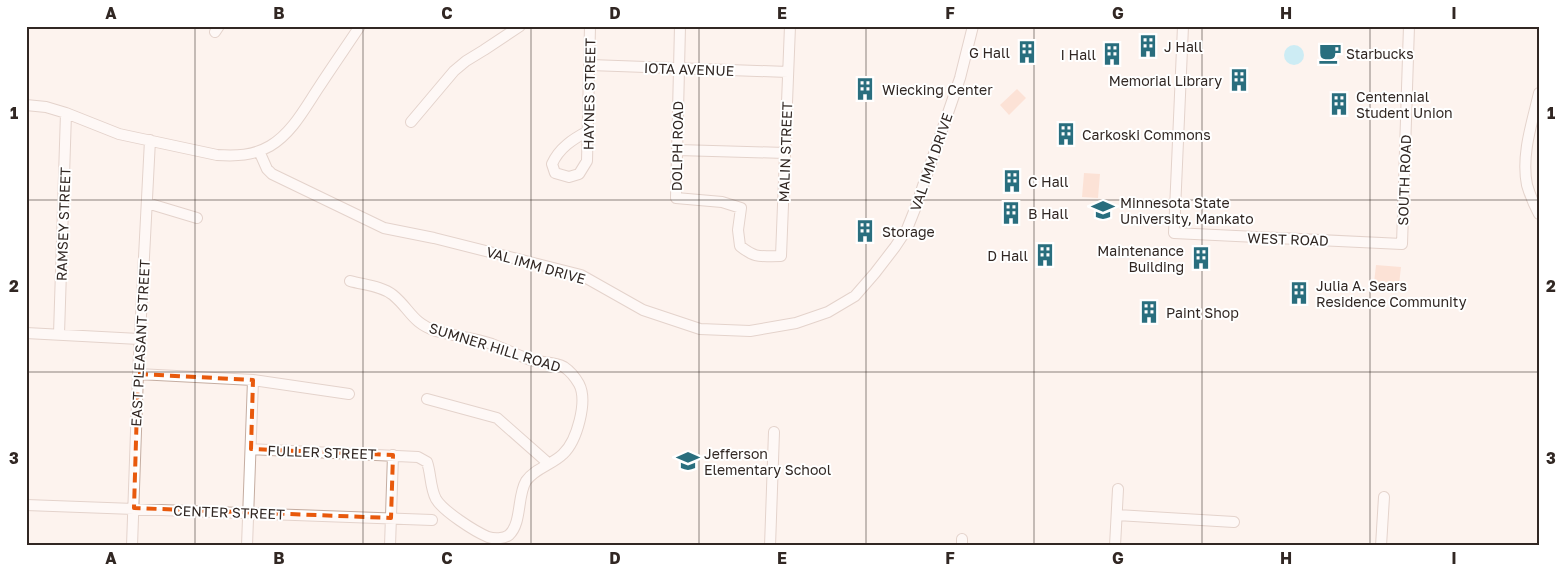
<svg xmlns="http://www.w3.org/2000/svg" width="1565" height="572" font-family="'Golos Text',sans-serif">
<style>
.green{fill:#fbcfb9}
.water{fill:#92e5fa}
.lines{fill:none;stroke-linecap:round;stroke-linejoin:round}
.minor-casing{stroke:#c5ada1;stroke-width:12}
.minor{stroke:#fff;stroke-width:10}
.marked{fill:none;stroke:#e8590c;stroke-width:4;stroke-dasharray:10 6;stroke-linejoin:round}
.grid{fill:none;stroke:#312723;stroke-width:1;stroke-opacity:0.55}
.labels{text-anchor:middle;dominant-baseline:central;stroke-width:4;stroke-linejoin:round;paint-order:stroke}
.poi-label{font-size:14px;fill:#312723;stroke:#fff;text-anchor:start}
.street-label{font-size:14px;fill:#312723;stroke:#fff}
.neatline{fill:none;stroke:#312723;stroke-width:2}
.grid-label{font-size:16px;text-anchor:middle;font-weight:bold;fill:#312723}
</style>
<rect width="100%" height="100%" fill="#fdf3ee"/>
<path class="green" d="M1017,89L1026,98L1009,115L1000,105Z
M1084,173L1100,174L1098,198L1082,197Z
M1376,265L1401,267L1399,285L1374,283Z"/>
<path class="water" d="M1284 55a10 10 0 1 1 20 0a10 10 0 1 1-20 0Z"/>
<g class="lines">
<defs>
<path id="minor" d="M680,26L676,198L722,202L741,208L738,230L740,246C756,259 760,256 781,256L790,26
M1183,26L1174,233L1402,244L1409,26
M215,32L219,26
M590,65L788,72
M1539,93C1532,123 1521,155 1527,185C1530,195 1534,205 1539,214
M26,105L46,107L66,113L119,134L217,155C236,156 253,156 270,146C292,133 305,108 319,87C332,67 346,47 360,26
M411,122L454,71L466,61L484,50L520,26
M588,131C573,139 559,148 552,164L555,173L569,177L579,174L587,161L590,26
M678,150L785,153
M259,151L267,169L272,174L384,228L434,238L581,275L643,310L700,329L750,331L796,323L828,312L855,296L875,273L895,247L907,229L915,209L960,78L973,26
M147,203L197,218
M26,333L139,339
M59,334L66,113
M138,374L253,380L349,394
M427,399L497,418L548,463
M251,449L418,457L427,462C431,473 430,488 436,499C443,511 474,531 488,537C494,539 504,539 509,535C522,523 517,496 526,481C535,468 552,465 563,454C577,441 588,401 579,384C575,377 570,371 564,367C554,361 541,363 531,360C517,355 505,349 492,344C474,338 454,336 436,331C412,323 410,309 393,295C382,286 364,285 350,281
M26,505L432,520
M1117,515L1234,522
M132,546L138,374L150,140
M247,546L253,380
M390,546L393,455
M770,546L774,432
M962,546V539
M1115,546L1118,489
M1381,546L1384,497"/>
</defs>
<use href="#minor" class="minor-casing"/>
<use href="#minor" class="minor"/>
</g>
<path d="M0 0H1565V572H0ZM138,374L253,380L251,449L393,455L391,518L134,508Z" fill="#fdf3ee" fill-opacity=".55" fill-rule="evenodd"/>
<path class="marked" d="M138,374L253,380L251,449L393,455L391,518L134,508Z"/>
<path class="grid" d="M195,26V546M363,26V546M531,26V546M699,26V546M866,26V546M1034,26V546M1202,26V546M1370,26V546M26,200H1539M26,372H1539"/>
<defs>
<symbol id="building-bare" viewBox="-9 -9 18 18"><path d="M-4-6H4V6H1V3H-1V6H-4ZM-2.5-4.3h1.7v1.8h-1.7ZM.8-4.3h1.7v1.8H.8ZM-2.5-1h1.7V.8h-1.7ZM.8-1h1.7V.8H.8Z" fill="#296e7e" stroke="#fff" stroke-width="2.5" paint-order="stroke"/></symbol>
<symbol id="cafe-bare" viewBox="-9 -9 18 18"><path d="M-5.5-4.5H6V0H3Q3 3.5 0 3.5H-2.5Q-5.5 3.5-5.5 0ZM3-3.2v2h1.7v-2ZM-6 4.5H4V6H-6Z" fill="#296e7e" stroke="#fff" stroke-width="2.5" paint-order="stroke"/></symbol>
<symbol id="university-bare" viewBox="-9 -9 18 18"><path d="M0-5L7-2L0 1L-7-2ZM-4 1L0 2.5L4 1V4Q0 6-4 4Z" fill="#296e7e" stroke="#fff" stroke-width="2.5" paint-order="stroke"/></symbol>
<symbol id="school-bare" viewBox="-9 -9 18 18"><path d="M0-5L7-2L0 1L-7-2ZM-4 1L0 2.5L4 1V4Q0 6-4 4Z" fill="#296e7e" stroke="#fff" stroke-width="2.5" paint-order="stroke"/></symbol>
</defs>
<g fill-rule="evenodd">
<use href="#building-bare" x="1132" y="30" width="32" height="32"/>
<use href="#building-bare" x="1011" y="36" width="32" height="32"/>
<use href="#cafe-bare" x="1314" y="37" width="32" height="32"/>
<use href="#building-bare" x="1096" y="38" width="32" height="32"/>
<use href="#building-bare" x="1223" y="64" width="32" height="32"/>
<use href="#building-bare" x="849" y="73" width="32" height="32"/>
<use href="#building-bare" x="1323" y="88" width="32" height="32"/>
<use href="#building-bare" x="1050" y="118" width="32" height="32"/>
<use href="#building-bare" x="996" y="165" width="32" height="32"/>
<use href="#university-bare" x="1087" y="194" width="32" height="32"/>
<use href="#building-bare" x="995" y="197" width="32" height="32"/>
<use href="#building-bare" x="849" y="215" width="32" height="32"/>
<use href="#building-bare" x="1029" y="239" width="32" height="32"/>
<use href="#building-bare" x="1185" y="242" width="32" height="32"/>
<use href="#building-bare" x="1283" y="277" width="32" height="32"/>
<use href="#building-bare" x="1133" y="296" width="32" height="32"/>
<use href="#school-bare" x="672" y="445" width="32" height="32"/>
</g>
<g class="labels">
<g class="poi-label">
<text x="1164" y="46">J Hall</text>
<text x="1010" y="52" text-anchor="end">G Hall</text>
<text x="1346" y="53">Starbucks</text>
<text x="1096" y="54" text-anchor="end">I Hall</text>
<text x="1222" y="80" text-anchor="end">Memorial Library</text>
<text x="882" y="89">Wiecking Center</text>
<text x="1356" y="96">Centennial<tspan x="1356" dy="16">Student Union</tspan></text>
<text x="1082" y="134">Carkoski Commons</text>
<text x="1028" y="181">C Hall</text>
<text x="1120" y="202">Minnesota State<tspan x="1120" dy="16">University, Mankato</tspan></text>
<text x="1028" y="213">B Hall</text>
<text x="882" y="231">Storage</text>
<text x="1184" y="250" text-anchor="end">Maintenance<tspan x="1184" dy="16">Building</tspan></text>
<text x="1028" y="255" text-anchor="end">D Hall</text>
<text x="1316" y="285">Julia A. Sears<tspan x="1316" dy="16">Residence Community</tspan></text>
<text x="1166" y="312">Paint Shop</text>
<text x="704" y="453">Jefferson<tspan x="704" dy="16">Elementary School</tspan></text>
</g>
<g class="street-label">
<text transform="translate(689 69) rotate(2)">IOTA AVENUE</text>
<text transform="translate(589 94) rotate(-89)">HAYNES STREET</text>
<text transform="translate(677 146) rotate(-89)">DOLPH ROAD</text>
<text transform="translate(785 152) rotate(-88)">MALIN STREET</text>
<text transform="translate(931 162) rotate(-71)">VAL IMM DRIVE</text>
<text transform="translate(1404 180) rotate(-88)">SOUTH ROAD</text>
<text transform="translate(63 224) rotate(-88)">RAMSEY STREET</text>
<text transform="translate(1288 239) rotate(2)">WEST ROAD</text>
<text transform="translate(536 265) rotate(16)">VAL IMM DRIVE</text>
<text transform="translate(140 343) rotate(-87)">EAST PLEASANT STREET</text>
<text transform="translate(495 347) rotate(17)">SUMNER HILL ROAD</text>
<text transform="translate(322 452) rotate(2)">FULLER STREET</text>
<text transform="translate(229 512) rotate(2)">CENTER STREET</text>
</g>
</g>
<rect width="1565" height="572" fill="none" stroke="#ffffff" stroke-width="55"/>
<rect x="28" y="28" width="1510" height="516" class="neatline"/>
<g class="grid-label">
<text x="111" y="19">A</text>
<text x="279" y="19">B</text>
<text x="447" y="19">C</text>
<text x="615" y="19">D</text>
<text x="782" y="19">E</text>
<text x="950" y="19">F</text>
<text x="1118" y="19">G</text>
<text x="1286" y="19">H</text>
<text x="1454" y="19">I</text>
<text x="14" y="119">1</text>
<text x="1551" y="119">1</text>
<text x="14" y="292">2</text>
<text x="1551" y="292">2</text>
<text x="14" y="464">3</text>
<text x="1551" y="464">3</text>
<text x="111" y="564">A</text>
<text x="279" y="564">B</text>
<text x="447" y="564">C</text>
<text x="615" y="564">D</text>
<text x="782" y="564">E</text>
<text x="950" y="564">F</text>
<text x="1118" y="564">G</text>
<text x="1286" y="564">H</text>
<text x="1454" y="564">I</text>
</g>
</svg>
